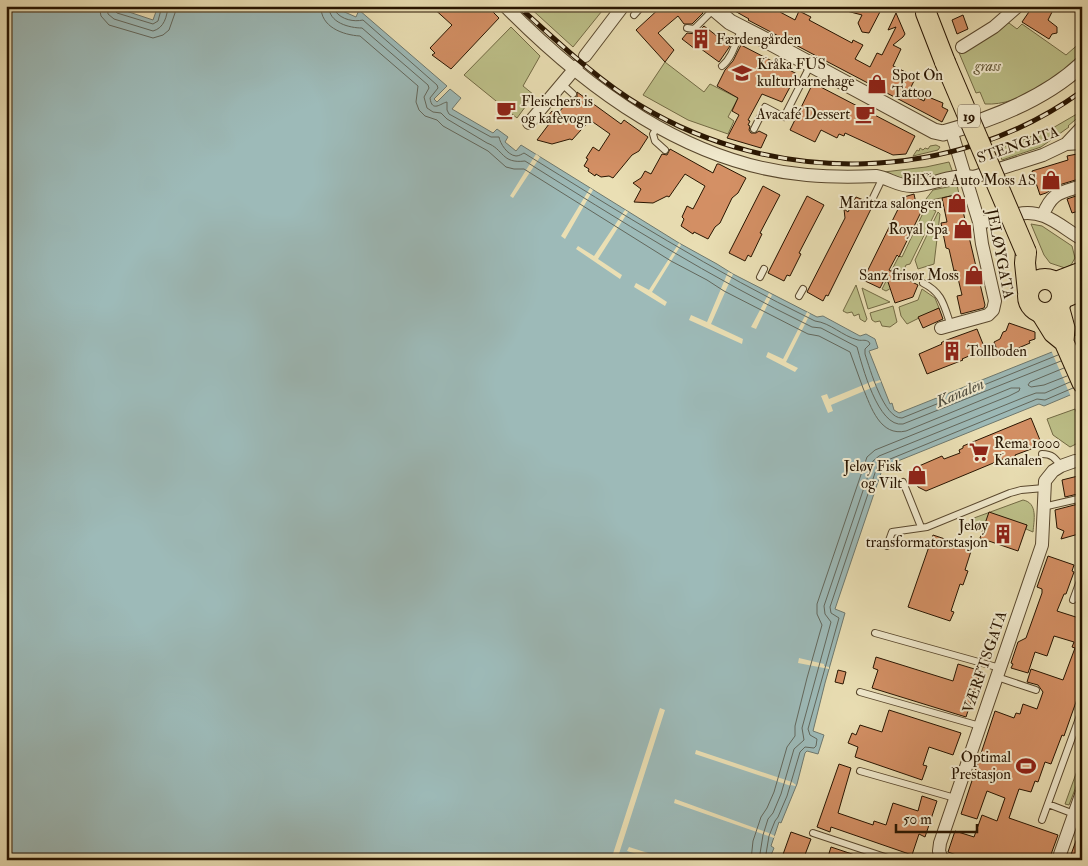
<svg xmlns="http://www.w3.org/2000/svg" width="1088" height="866" font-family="'IM FELL Double Pica',serif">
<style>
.green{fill:#bdc089;stroke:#726a44}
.water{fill:#9dbab8;stroke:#6e786e}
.pier{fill:#eadfb4}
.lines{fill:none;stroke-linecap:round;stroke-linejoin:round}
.shore{stroke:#62675c;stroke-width:1}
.building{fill:#d49065;stroke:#271400}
.service-casing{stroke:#58472d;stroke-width:8}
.minor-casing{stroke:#58472d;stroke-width:14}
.tertiary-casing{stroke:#58472d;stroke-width:17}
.primary-casing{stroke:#271400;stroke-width:21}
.trunk-casing{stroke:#271400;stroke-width:22}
.service{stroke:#f1eace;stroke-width:6}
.minor{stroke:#f1eace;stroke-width:12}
.tertiary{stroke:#f1eace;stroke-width:15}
.primary{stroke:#eadfb4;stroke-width:19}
.trunk{stroke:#eadfb4;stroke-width:20}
.rail-casing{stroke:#271400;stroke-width:5}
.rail{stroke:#f1eace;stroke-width:3;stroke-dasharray:9;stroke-linecap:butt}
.trunk-bridge-casing{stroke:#271400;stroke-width:22;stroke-linecap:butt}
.trunk-bridge{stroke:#eadfb4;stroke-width:20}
.labels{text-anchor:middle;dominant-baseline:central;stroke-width:4;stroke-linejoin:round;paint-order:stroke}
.shield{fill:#f1eace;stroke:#64543e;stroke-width:1}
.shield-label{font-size:14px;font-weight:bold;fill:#271400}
.poi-label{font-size:15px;fill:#271400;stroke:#f1eace;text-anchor:end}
.park-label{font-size:15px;font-style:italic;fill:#5c5030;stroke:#f1eace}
.street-label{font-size:15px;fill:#271400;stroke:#f1eace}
.water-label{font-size:16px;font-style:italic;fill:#504e40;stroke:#f1eace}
</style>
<rect width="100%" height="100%" fill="#eadfb4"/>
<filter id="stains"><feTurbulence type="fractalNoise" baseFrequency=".004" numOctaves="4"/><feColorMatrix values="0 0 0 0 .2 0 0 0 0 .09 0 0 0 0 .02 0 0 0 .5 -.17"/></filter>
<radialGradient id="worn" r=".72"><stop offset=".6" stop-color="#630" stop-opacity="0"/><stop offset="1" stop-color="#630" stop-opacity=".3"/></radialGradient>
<path class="green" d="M528,6H606L573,47Z
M1004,23H1009L1017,29L1022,24L1066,55L1082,41V55C1056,77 1021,106 985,104L980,92L976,93L957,48Z
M511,27L540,56L523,86L534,95L517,118L464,75Z
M665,62L704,92L710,84L738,98L728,117L734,121L728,134L688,120L643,95Z
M1082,111V114L1068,126L1069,127L1041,147L1002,160L998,149L1051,129Z
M936,145L940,147L938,150L913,156L917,150L919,151L920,148L923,150L925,148L928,149L930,146Z
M949,162L953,173L908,182L884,172L926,167Z
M957,185L959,194L927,201L926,199L933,190Z
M923,205L936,211L910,264L906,265C901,276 897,286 886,291L882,289L899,256L902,257L924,211L921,209Z
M938,212L940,214L934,264L918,269L915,260Z
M1031,224L1042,226L1072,246L1075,258L1071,265L1065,268L1050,263L1044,255Z
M856,285L867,319L865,322L860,319L859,314L854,316L852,312L847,313L843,311Z
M862,288L890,302L868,309Z
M922,289L935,298L939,308L907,324L901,316L899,307L918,300Z
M893,306L897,322L890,327L882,326L880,321L875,322L872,320L870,313Z
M1075,409L1082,426L1079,430L1082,435L1076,444L1070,447L1053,435L1047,419Z
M1023,500C1038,503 1034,520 1033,532L1026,529L1027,525L984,526L974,523V518Z
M1082,757V771L1069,805L1065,804Z"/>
<path class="water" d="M6,6H111L153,20L158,6H340V10L356,17L359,10L447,86L434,99L437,102L450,89L461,98L452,109L493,133L497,129L508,137L505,142L516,151L521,145L679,243L717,264L733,274L817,317L823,316L860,336L866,334L875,339L878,348L869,351L890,404L892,403L894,410L899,413L1082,340V390L1044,406L1039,404L883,467L835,609L845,613L825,683L813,731L824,735L818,754L807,751L805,753L797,784L781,823L779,822L771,846L774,848L769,860H6Z"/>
<path class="pier" d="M536,154L540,157L513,198L510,196Z
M590,188L593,190L565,239L561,236Z
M625,210L628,212L598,259L622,275L620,279L576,249L578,246L594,256Z
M679,243L681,245L652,292L667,302L665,306L634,287L636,283L649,290Z
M728,272L733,274L711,324L743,339L742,344L689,320L691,315L707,322Z
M769,293L772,295L756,329L751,327Z
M807,312L810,314L786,362L798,368L795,372L766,357L768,352L783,359Z
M1080,338L1082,343V392L1071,397L1051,350Z
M880,380L881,382L875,384L876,386L831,405L833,411L828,413L821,396L827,394L829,399L873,381L874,382Z
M799,658L824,664V666L829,667V669L798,663Z
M660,708L665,710L617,860H611Z
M696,750L792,782L796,785L795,786L791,785V786L695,754Z
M675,799L769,833L775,836L774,838L674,803Z
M629,847L670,860H656L627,851Z"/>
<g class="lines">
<path class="shore" d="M99,6L101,16L109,25L153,38L163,35L169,30L175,13L176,6
M107,6L108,14L114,19L153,31C164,28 167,17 168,6
M113,6L114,10L117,13L153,24L158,21L162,6
M321,6C320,27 343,35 360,36L418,86L416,102L419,110L425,116L437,120L443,126L488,151L506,167L514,169H524L671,261L707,280L724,291L808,334L819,336L850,352C854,364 859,376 863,388C871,407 880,437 906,431L1011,388H1020L1019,391L1009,396L875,450L867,457L817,604V614L822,625L807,678L795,726V736L787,747L774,792L767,808L761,817L753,841L751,860
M329,6C328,23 350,28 362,28L428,85L429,88L424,97L427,108L433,112L441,113L447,119L487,143C504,149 501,164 525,161C619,220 711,278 812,327L821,328L857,347C862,365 878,428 903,424L1061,361
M335,6V11C342,20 354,22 363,20L437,85L438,88L430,98C432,113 441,103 447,102V110L449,114L491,137H499C500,143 507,155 516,156C519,156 522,154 524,153C619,212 714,272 815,321C831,323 842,336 858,340C863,341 865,339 869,342L870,344L865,349V354C870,369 884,419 902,418L1058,355
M1064,368L1030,382L1028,385L1031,387L1044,385L1067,376
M759,860L763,835L768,819L773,813L781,794L794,749L804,740L802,728L831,622L825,614L824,606L873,461L879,456L1025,397L1036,393H1045L1070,382
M765,860L769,836L775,821L778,817L787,796L800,752L805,747L814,748L816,746L817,739L810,735L808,729L839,618L831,613L830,607L878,464L1037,399L1045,400L1073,388"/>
</g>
<path class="building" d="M431,6H487L499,18L451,69L432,55L435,53L430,48L452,25Z
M662,6H697L703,13L692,24H684L678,16L658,33L674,50L665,62L636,30Z
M726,6H782L780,12L795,20L799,11L811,17L809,20L852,43L853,40L863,45L855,59L870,67L877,53L882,55L896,27L888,30L896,13L905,34L903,37L893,45L901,49L893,66L916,77L908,93L924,101L926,96L943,103L942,107L948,110L942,122L748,20L749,19Z
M839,6H883L869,33L862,32L858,23L862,15L839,9Z
M1033,6H1050L1048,10L1052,12L1048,20L1057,27V33L1052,34L1049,39L1022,22Z
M963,15L968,29L957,34L952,20Z
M704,26L730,46L719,62L697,46L695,49L682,39L687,33L696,34Z
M741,45L797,74L782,102L762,94L748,120L750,121L748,125L750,126L749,130L751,133H756L759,131L767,135L761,148L727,138L739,115L732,111L738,98L717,86L725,70L733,61Z
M813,83L915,136L906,154L893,155L845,133L844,136L839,134L837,138L821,130L815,142L790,130Z
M577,92L621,124L624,120L648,137L639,151L632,155L613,178L609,176L601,177L596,174L595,176L588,171L589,169L584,166L588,159L586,158L593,147L599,151L610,134L590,120L572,140L570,139L552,144L537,140L549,124L544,121L552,111L557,115L570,98L574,99L577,97Z
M670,149L713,173L717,164H719L746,178L738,193L732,198L720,223L715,227L708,239L694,232L693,234L681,226L684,219L682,217L687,206L693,209L705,186L685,174L669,197L667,196L653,203L634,202L641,189L633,183L641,178L645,171L651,174L662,154L667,155Z
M1082,153V178L1059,185L1046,193L1040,195L1032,171L1068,160L1067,156Z
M763,186L780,195L760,233L762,234L751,257L748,255L745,261L729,253Z
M914,194L917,208L922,210L899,257L897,255L889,270L918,285L913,297L895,303L886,276L880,288L863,280L904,197Z
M959,194L985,305L984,308L961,314L957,296L962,295L956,270L954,271L949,249L946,248L941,223L947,222L942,198Z
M1079,195L1082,210L1072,213L1067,199Z
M807,196L824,205L799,253L801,254L790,276L787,275L784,281L768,273Z
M856,197L866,201V207L871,209L828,296L826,295L823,301L807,292L845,218L844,209L848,212Z
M939,308L943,319L923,328L918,317Z
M1082,318V337L1076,336V326Z
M1009,323L1035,332V339L1029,341L1030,343L1007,353L1006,352L999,355L994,342L1000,339L1003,332L1006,331Z
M977,329L985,349L962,359L963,360L927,374L919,354L942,344L941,343L944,341Z
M1031,418L1042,445L1015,455L1016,458L1004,462L1003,459L926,491L918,487L914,477L919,466L942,456L944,459L960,453L959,450L963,448V446Z
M1082,475V493L1065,497L1062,480Z
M1082,503V533L1061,539L1064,531L1057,528L1055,510Z
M989,512L1027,525L1018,551L980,538Z
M933,535L972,548L965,570L968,571L963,585L960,584L951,611L954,612L950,621L908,607Z
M1048,556L1074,565L1072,571L1074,572L1066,594H1064L1057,611L1082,619V685L1064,736L1062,735L1051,764L1045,762L1038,782L1035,781L1031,792L1019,789L1009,818L1058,835L1049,860H970L948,852L955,831L974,837L982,815L997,821L1005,798L987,791L977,819L961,814L995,711L1014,718L1016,713L1020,714L1023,704L1037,709L1043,692L1038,685L1027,682L1031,669L1063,680L1075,648L1072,647L1074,642L1054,636L1047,656L1035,652L1028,673L1011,668L1013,664L1011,663L1018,642L1026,638L1042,593V589L1037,587Z
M876,657L953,681L958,664L981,671L966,717L872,688L878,670L873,668Z
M838,670L846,672L843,684L835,682Z
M889,710L961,733L953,755L929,747L923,765L927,766L922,780L855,757L858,747L848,743L852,733L856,735L860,725L882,732Z
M839,764L851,768L838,813L873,825L874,821L886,825L893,803L918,811L922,796L937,801L925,837L919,834L912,855L831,827L830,832L817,827Z
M1081,827L1082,860H1069Z
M791,832L811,839L803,860H781Z
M831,847L864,858L863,860H827Z"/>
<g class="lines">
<defs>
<path id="service" d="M634,15L642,6
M687,28L694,29L714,9
M722,66C733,57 736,41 742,28
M562,84L573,94
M658,126L653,134L655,141L665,150
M754,129L765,107L784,117L810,66
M870,204L883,177
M760,277L764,269
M923,283C943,293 944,306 951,326
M799,296L803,289
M1042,454C1052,454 1055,458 1061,466
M903,482L921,527
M1043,507L1082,498
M887,546L892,532L927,527L1010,493L1021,490L1044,488
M1073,600L1082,575
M875,633L1000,668
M997,677L1036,690
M860,692L980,726
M860,771L955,798
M1048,804L1074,814
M1042,820L1082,710
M813,833L894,860"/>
<path id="minor" d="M505,6C586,88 688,165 807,175C830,177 853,177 876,176C889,178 899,187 913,186C933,185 953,173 974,177L1043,155L1066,144L1082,143
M962,47L994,27L1018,6
M585,56L623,6
M529,123L577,66
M1066,144L1082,127
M1043,215C1052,192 1060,193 1082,186
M979,222C993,222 1005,217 1018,214C1044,208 1061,227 1082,239
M941,328L988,315L993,310L995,301L982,244L979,222L951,130
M945,860L941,857L939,851L940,843L1042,545L1045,481L1053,471L1061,466L1075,461L1082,462
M1058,860L1082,792"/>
<path id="tertiary" d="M711,6L730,22L771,43L934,131L943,133C990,120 1046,98 1082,64"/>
<path id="primary" d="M1059,306L1065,328L1064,342L1082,383
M1040,312L1053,333L1064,342"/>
<path id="trunk" d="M928,6L926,13L945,62
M1026,252L1025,263L1028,292
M1028 296a17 17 0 1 1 34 0a17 17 0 1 1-34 0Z
M1056,282L1082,272
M1063,298L1082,290"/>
</defs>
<use href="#service" class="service-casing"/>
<use href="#minor" class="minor-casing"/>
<use href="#tertiary" class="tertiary-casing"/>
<use href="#primary" class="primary-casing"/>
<use href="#trunk" class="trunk-casing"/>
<use href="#service" class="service"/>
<use href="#minor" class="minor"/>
<use href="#tertiary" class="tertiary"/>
<use href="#primary" class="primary"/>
<use href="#trunk" class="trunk"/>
<defs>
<path id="rail" d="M518,6C557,41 596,79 641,106C776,187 954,184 1082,91"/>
</defs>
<use href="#rail" class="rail-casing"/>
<use href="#rail" class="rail"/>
<defs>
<path id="trunk-bridge" d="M945,62L1026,252"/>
</defs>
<use href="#trunk-bridge" class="trunk-bridge-casing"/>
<use href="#trunk-bridge" class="trunk-bridge"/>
</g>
<defs>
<symbol id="building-bare" viewBox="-9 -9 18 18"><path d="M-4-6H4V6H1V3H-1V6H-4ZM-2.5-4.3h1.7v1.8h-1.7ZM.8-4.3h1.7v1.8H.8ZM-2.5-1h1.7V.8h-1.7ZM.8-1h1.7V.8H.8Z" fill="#8f2418" stroke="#f1eace" stroke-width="2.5" paint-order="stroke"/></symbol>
<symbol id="school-bare" viewBox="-9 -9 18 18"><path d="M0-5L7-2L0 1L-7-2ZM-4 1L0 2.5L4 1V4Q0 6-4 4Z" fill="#8f2418" stroke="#f1eace" stroke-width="2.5" paint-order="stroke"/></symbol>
<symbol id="shop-bare" viewBox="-9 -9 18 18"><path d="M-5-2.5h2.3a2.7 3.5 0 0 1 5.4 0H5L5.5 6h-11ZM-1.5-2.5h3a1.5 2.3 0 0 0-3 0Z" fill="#8f2418" stroke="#f1eace" stroke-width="2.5" paint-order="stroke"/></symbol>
<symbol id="cafe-bare" viewBox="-9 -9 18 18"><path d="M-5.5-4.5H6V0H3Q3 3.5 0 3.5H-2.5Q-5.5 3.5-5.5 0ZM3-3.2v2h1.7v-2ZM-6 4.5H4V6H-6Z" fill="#8f2418" stroke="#f1eace" stroke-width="2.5" paint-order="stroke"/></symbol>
<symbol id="supermarket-bare" viewBox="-9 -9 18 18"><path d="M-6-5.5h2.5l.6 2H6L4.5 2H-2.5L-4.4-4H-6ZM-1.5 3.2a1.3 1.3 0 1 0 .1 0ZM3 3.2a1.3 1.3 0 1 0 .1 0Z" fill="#8f2418" stroke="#f1eace" stroke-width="2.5" paint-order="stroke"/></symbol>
<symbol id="stadium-bare" viewBox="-9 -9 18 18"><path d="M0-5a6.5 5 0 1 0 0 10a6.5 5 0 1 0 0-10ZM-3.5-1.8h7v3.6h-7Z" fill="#8f2418" stroke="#f1eace" stroke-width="2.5" paint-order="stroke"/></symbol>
</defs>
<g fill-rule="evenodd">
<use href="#building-bare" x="687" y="25" width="28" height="28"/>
<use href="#school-bare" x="728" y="59" width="28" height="28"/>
<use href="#shop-bare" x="863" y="70" width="28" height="28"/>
<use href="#cafe-bare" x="492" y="96" width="28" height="28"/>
<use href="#cafe-bare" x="851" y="100" width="28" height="28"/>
<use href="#shop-bare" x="1037" y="166" width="28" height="28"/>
<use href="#shop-bare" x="943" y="189" width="28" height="28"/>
<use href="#shop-bare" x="949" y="215" width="28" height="28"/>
<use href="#shop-bare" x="960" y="261" width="28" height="28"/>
<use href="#building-bare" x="938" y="337" width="28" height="28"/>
<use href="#supermarket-bare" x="965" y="438" width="28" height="28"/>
<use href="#shop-bare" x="903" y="461" width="28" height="28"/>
<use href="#building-bare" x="989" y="520" width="28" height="28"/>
<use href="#stadium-bare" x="1012" y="752" width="28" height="28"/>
</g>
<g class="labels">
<rect class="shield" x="958" y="104.5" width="22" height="23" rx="4"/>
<g class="shield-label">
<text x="969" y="116">19</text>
</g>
<g class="poi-label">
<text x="716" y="39" text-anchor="start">Færdengården</text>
<text x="757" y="64" text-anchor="start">Kråka FUS<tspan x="757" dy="17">kulturbarnehage</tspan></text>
<text x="892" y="75" text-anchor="start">Spot On<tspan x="892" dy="17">Tattoo</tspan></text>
<text x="521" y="101" text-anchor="start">Fleischers is<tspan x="521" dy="17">og kafèvogn</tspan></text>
<text x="850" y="114">Avacafé Dessert</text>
<text x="1036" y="180">BilXtra Auto Moss AS</text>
<text x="942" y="203">Maritza salongen</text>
<text x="948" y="229">Royal Spa</text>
<text x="959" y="275">Sanz frisør Moss</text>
<text x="967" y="351" text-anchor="start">Tollboden</text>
<text x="994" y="443" text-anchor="start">Rema 1000<tspan x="994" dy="17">Kanalen</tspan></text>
<text x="902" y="466">Jeløy Fisk<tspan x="902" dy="17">og Vilt</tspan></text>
<text x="988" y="525">Jeløy<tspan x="988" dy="17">transformatorstasjon</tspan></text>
<text x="1011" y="757">Optimal<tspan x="1011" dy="17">Prestasjon</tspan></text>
</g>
<g class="park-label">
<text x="988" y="66">grass</text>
</g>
<g class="street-label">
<text transform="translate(1018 145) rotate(-19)">STENGATA</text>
<text transform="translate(1000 254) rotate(79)">JELØYGATA</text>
<text transform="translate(985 662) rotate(-71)">VÆRFTSGATA</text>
</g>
<g class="water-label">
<text transform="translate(960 393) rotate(-23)">Kanalen</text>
</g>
</g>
<rect width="1088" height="866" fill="none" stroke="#eadfb4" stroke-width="25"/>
<rect x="8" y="8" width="1073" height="851" fill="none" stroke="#271400" stroke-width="2.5"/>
<rect x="12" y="12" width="1063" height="841" fill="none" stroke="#271400"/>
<path d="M896 824v8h81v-8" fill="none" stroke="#271400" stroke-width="2.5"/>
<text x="903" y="824" font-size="15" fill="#271400" stroke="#f1eace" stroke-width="4" paint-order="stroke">50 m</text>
<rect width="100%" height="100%" filter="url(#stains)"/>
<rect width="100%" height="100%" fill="url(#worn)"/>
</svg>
